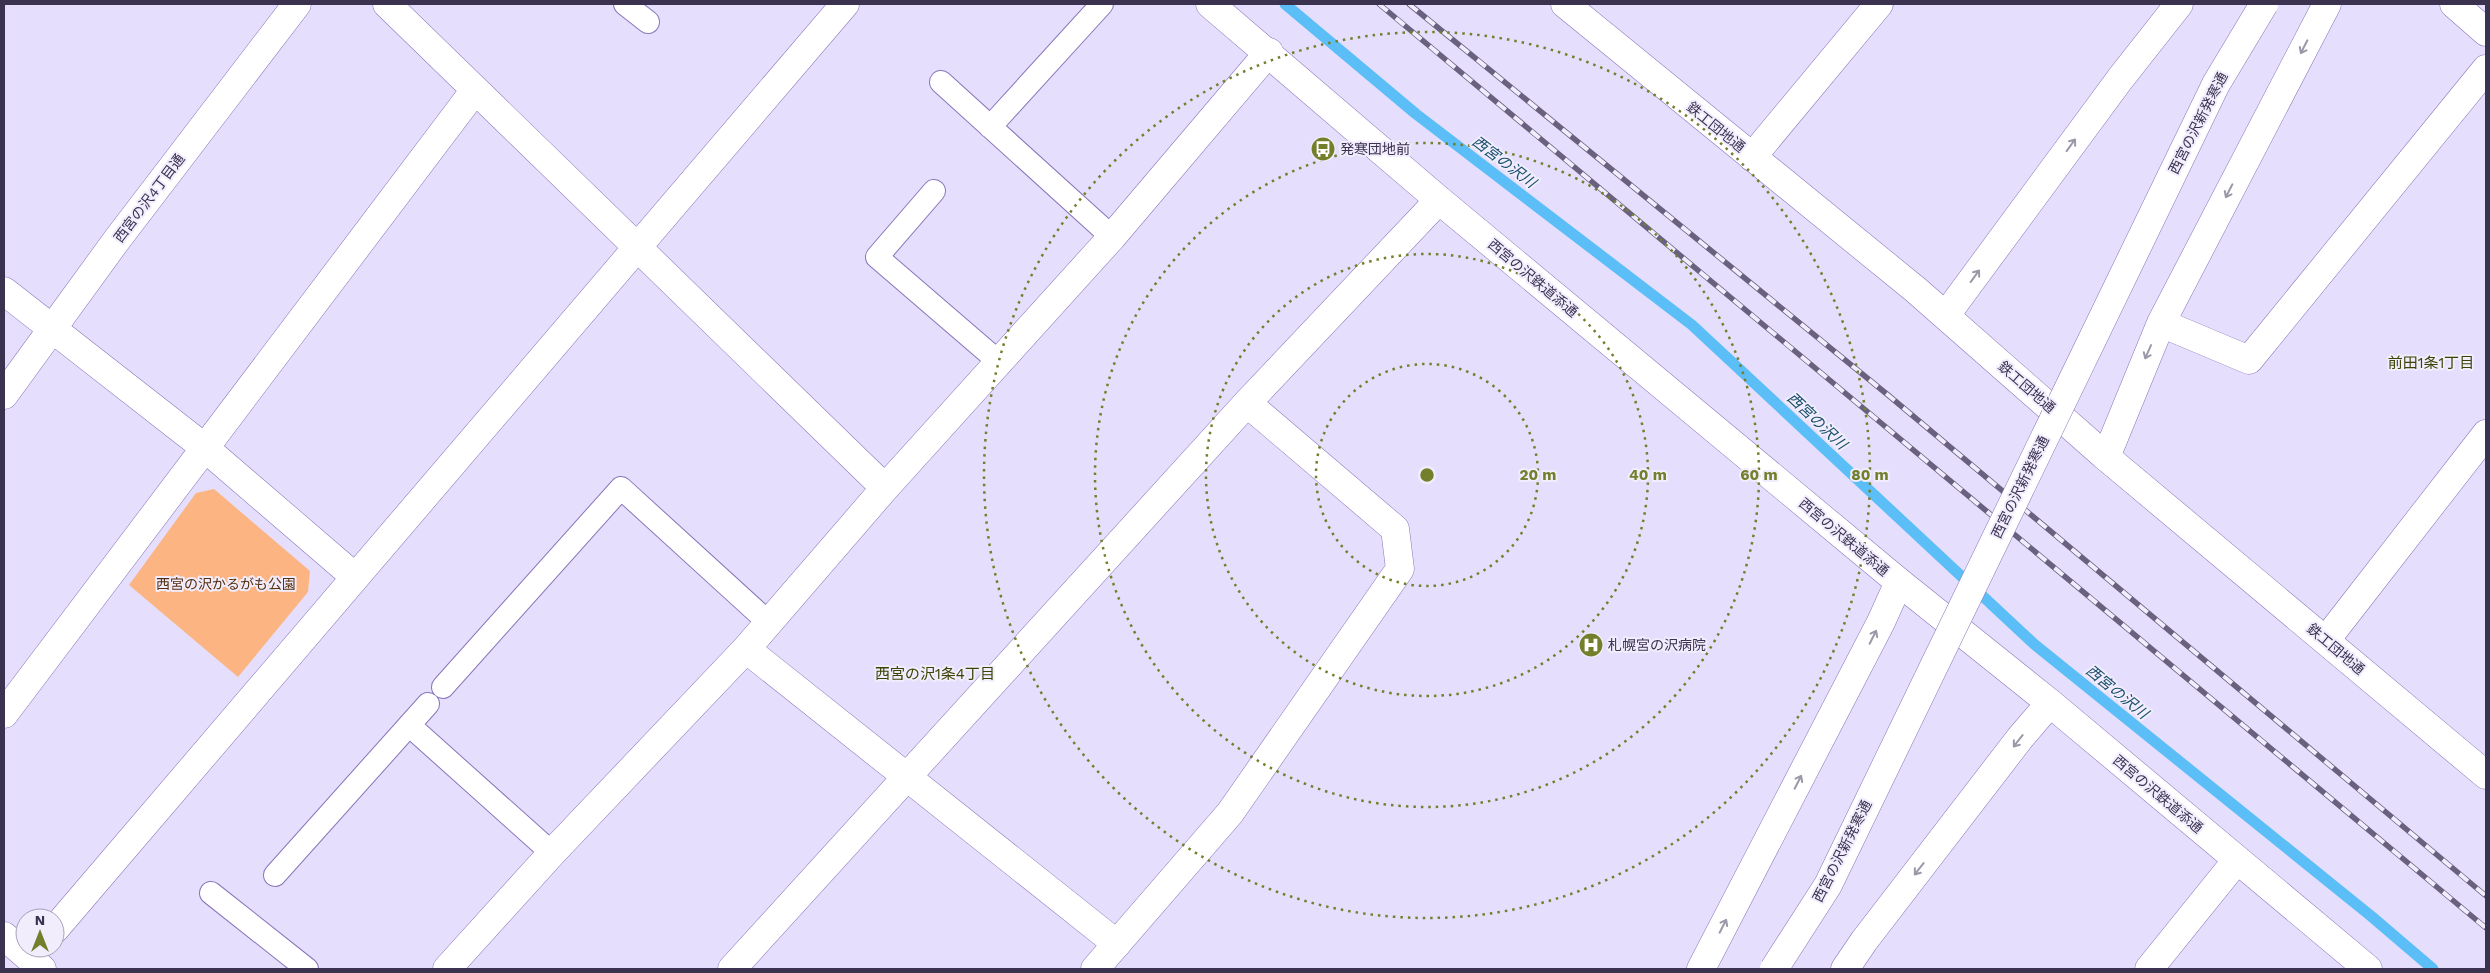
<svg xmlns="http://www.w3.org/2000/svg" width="2490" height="973" font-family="'Work Sans','Noto Sans JP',sans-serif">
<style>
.green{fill:#fcb582}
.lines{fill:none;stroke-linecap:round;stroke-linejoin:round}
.stream{stroke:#5bbef6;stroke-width:11}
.service-casing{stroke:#8975ba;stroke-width:24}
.minor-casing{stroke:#8975ba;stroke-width:29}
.tertiary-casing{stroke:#8975ba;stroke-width:29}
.service{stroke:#fff;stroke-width:22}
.minor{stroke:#fff;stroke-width:28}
.tertiary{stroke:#fff;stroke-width:28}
.rail-casing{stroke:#6a617f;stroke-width:5.5}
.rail{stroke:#f1edfd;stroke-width:4;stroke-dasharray:11;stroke-linecap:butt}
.tertiary-bridge-casing{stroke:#8975ba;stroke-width:29;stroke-linecap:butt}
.tertiary-bridge{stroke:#fff;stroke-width:28}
.oneway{stroke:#9d98a8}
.ring{fill:none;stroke:#747f2b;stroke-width:2.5;stroke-dasharray:2.5 5}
.labels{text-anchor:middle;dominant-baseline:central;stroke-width:4;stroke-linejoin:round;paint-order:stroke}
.street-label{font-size:14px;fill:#3b3250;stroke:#f1edfd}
.poi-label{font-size:14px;fill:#3b3250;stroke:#f1edfd;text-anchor:start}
.park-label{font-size:14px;fill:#552e0d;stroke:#f1edfd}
.water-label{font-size:15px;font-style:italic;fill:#184e6a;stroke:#f1edfd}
.neighbourhood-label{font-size:15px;fill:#3d4305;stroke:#f1edfd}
.centre{fill:#747f2b;stroke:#f1edfd;stroke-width:2.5}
.ring-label{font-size:15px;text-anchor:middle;font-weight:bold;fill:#747f2b;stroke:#f1edfd;stroke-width:4;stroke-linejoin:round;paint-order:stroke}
</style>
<rect width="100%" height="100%" fill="#e5defc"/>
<path class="green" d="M214,489L310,571L308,592L238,677L129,585L196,493Z"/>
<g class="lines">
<path class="stream" d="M1285,4L1416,114L1692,325L2034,644L2371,916L2433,969"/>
<defs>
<path id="service" d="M625,4L648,22
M941,82L1112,237
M990,127L1102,4
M934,191L877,257L999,362
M443,687L621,488L768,622
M409,725L552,853
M275,875L428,704
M211,893L307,969"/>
<path id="minor" d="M387,4L885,488
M2454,4L2486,32
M1752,157L1879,4
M4,291L205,448L355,577
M1946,315L2120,79L2179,4
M2161,323L2249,360L2486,69
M2106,457L2161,323L2327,4
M2326,640L2486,434
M746,649L1117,944
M4,714L475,90
M55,929L845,4
M4,936L42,969
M447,969L552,853L746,649L885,488L1112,237L1269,52
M732,969L1247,403L1439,200
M1095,969L1230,813L1400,569L1395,529L1247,403
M1701,969L1881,622L1899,582
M1845,969L1864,941L2020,738L2050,703
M2149,969L2237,860"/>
<path id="tertiary" d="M1210,4L1439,200L1899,582L2050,703L2368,969
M1565,4L1916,290L2106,457L2486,775
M4,395L116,241L297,4"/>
</defs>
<use href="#service" class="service-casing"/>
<use href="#minor" class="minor-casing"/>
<use href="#tertiary" class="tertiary-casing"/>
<use href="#service" class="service"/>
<use href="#minor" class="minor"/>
<use href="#tertiary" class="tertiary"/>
<defs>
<path id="rail" d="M1379,4L2486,928
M1409,4L1888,395L2486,896"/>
</defs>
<use href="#rail" class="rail-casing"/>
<use href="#rail" class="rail"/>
<defs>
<path id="tertiary-bridge" d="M1774,969L1828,885L2216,84L2264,4"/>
</defs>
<use href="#tertiary-bridge" class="tertiary-bridge-casing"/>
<use href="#tertiary-bridge" class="tertiary-bridge"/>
</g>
<defs><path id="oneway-shaft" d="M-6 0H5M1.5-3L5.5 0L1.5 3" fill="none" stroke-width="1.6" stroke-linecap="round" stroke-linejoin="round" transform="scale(1.25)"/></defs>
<g class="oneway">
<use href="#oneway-shaft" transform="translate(2304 47) rotate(117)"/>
<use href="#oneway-shaft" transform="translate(2071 145) rotate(-54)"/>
<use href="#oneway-shaft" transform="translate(2229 191) rotate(117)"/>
<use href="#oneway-shaft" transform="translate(1975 276) rotate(-54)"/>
<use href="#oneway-shaft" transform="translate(2148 352) rotate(114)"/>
<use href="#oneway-shaft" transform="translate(1873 637) rotate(-63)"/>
<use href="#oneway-shaft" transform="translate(2018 741) rotate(128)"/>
<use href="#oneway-shaft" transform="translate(1798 782) rotate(-63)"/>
<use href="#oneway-shaft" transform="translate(1919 869) rotate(128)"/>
<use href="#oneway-shaft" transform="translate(1723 926) rotate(-63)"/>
</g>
<g class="ring">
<circle cx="1427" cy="475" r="111"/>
<circle cx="1427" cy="475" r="221"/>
<circle cx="1427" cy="475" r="332"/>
<circle cx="1427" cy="475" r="443"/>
</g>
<defs>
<symbol id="bus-disc" viewBox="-11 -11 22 22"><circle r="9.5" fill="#747f2b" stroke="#f1edfd"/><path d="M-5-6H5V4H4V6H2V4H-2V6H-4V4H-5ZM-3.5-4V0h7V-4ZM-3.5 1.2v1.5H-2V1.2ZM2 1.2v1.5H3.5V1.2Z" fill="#fff"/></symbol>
<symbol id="hospital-disc" viewBox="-11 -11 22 22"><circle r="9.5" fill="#747f2b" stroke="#f1edfd"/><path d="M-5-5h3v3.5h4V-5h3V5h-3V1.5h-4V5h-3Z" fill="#fff"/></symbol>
</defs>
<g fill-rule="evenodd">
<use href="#bus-disc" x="1309" y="135" width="28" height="28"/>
<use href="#hospital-disc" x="1577" y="631" width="28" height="28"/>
</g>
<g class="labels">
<g class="street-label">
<text transform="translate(2198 123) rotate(-63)">西宮の沢新発寒通</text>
<text transform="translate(1716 127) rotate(39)">鉄工団地通</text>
<text transform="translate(149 198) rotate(-53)">西宮の沢4丁目通</text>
<text transform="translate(1533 278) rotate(40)">西宮の沢鉄道添通</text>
<text transform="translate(2027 387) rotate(41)">鉄工団地通</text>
<text transform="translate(2020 487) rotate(-64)">西宮の沢新発寒通</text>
<text transform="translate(1844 537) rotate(40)">西宮の沢鉄道添通</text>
<text transform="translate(2336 649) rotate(40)">鉄工団地通</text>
<text transform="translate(2158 794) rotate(40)">西宮の沢鉄道添通</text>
<text transform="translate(1842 851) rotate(-63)">西宮の沢新発寒通</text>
</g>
<g class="poi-label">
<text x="1340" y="149">発寒団地前</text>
<text x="1608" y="645">札幌宮の沢病院</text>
</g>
<g class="park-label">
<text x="226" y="584">西宮の沢かるがも公園</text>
</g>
<g class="water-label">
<text transform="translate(1504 162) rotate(37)">西宮の沢川</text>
<text transform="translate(1817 421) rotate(43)">西宮の沢川</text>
<text transform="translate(2117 692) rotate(39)">西宮の沢川</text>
</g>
<g class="neighbourhood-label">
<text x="2431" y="363">前田1条1丁目</text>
<text x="935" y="674">西宮の沢1条4丁目</text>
</g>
</g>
<circle cx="1427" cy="475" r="8" class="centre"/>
<g class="ring-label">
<text x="1538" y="480">20 m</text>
<text x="1648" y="480">40 m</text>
<text x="1759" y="480">60 m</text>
<text x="1870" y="480">80 m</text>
</g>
<rect width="2490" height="973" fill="none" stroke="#3b3250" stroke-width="10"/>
<g transform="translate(40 933)"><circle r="24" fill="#f1edfd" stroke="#a8a2b8"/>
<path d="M0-4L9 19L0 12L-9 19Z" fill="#747f2b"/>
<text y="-8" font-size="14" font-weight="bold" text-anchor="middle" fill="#3b3250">N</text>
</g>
</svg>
